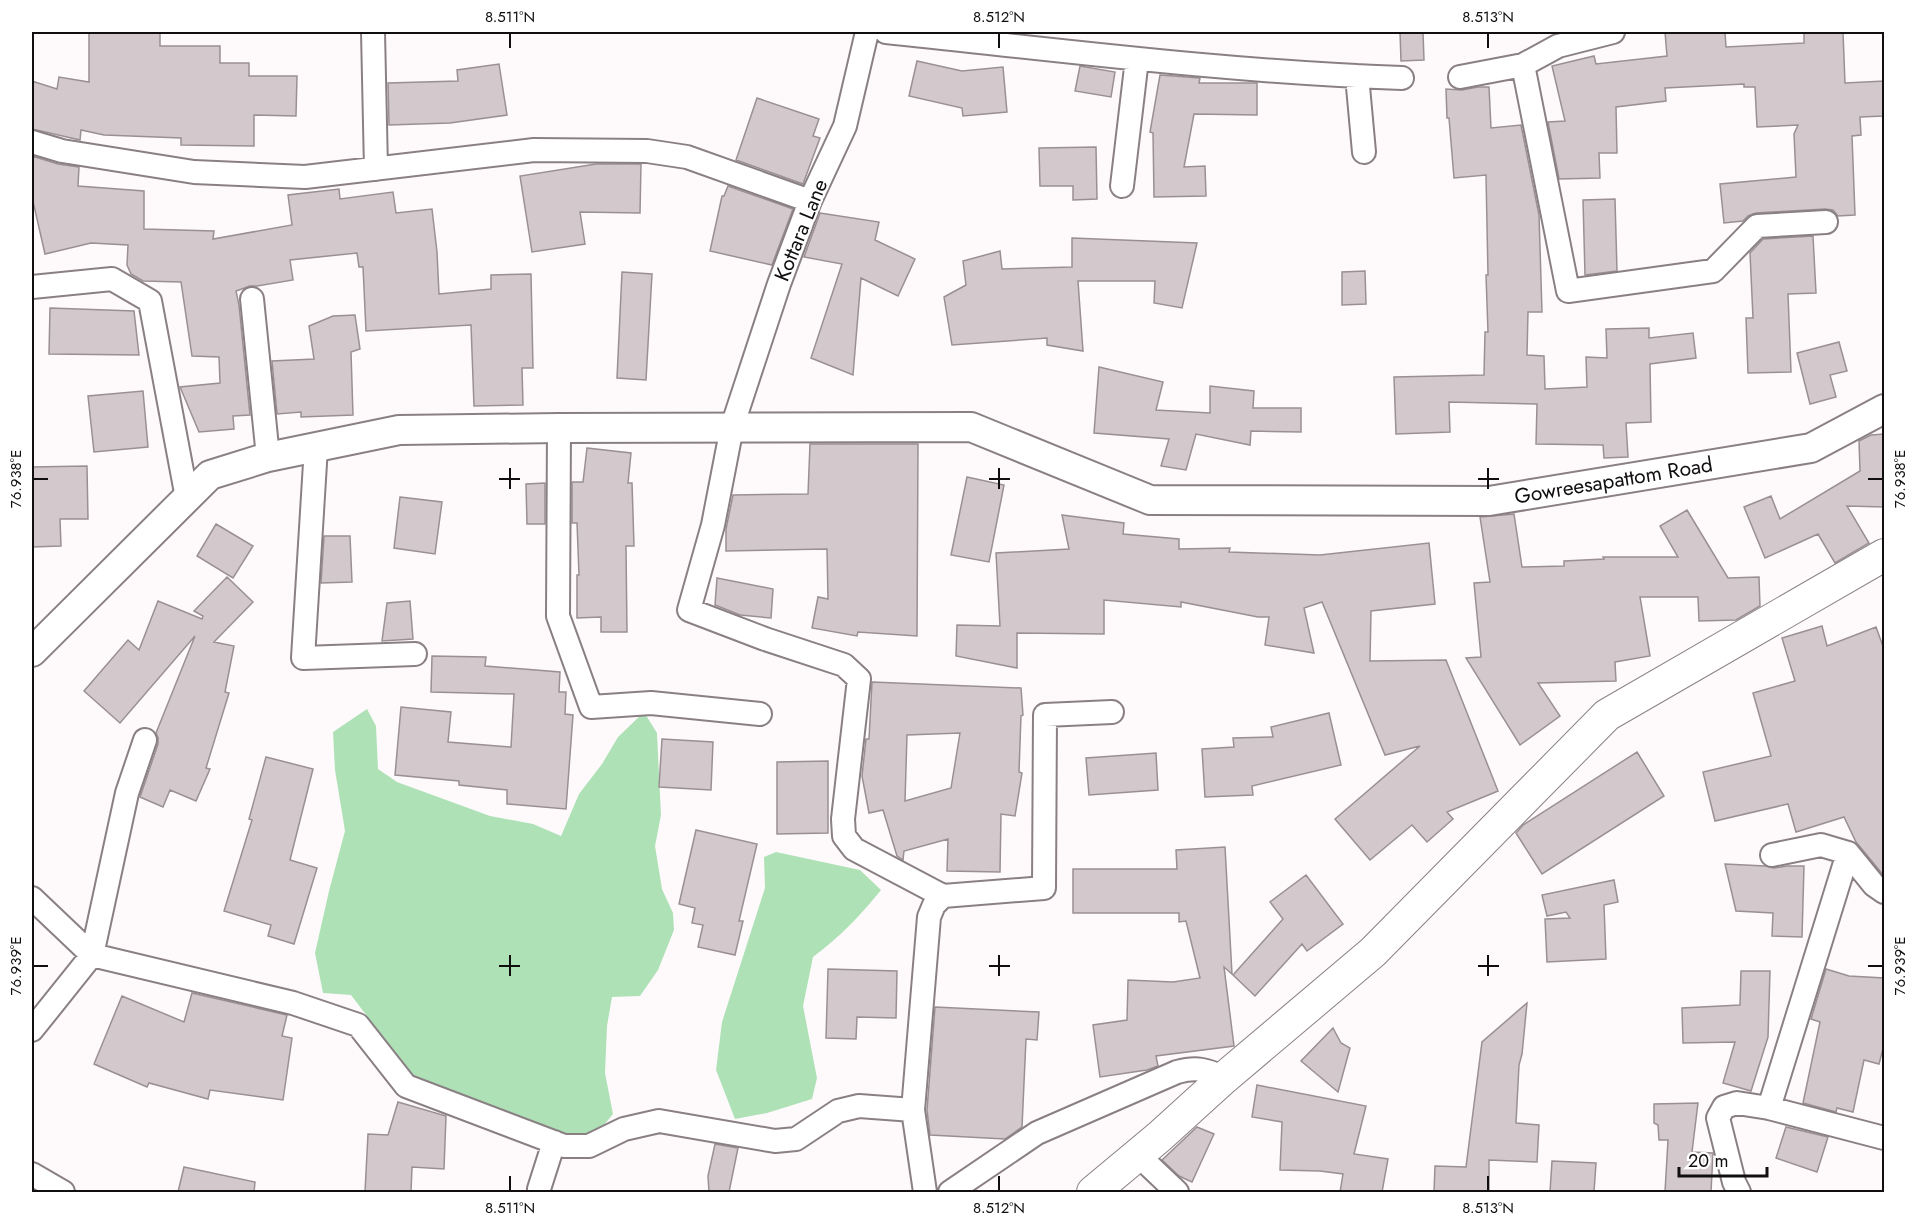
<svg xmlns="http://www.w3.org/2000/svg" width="1916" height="1224" font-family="Jost,sans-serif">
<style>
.green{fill:#afe1b7}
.building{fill:#d3c8cc;stroke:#9a9094;stroke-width:1.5;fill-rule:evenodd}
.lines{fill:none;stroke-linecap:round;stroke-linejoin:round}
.minor-casing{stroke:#8a8084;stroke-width:26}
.tertiary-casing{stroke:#8a8084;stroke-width:32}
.secondary-casing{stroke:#8a8084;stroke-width:34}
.minor{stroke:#fff;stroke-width:22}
.tertiary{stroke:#fff;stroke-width:28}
.secondary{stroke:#fff;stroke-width:32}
.ticks{fill:none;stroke:#110e0f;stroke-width:2}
.labels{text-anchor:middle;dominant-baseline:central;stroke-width:4.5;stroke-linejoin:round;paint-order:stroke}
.street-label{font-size:21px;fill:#110e0f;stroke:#fff}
.neatline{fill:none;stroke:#110e0f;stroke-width:2}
.ticks-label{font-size:15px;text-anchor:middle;fill:#110e0f}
</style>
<rect width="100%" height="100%" fill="#fefafb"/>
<path class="green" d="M367,709L376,726L378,769L397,782L490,816L533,824L561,836L579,794L602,764L618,737L644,712L657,733L661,815L655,846L662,889L673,913L674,930L658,970L640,996L612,997L607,1026L605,1073L613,1114L590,1142L427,1100L395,1058L373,1024L351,995L323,993L315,953L329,891L345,831L335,770L333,732Z
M776,852L860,870L881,890C859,917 841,936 813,957L803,1006L817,1078L812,1099L767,1113L735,1119L716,1070L722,1022L765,888L764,857Z"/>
<path class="building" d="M89,32H160V46H220V63H249V76H297L296,116L254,115V146L181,145V138L104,135L81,130L80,140L32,129V81L57,89L59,77L89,82Z
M1400,32H1423L1424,60L1401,61Z
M1665,32H1725L1726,47L1804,43V32H1843L1845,83L1884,81V116L1860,117L1861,135L1852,136L1855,215L1838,216L1833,210L1825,209L1756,213L1748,216L1743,221L1724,223L1720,184L1796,177L1794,134L1798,125L1757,127L1755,87H1744V84L1665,88L1666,101L1616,107L1617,153H1599L1600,178L1559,179L1548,122L1565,121L1552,66L1594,56L1596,64L1667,56Z
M917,61L962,71L1003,67L1007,112L963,116L962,108L909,96Z
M499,64L507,115L450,123L389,125L388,83L458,81L457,70Z
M1080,66L1115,72L1111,97L1075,91Z
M1160,75L1200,78L1199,83H1257V115L1194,114L1184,167L1205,166L1206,196L1154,197L1153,133L1150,132Z
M1478,87H1489L1491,128L1521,125L1539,215L1542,312H1528L1527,355L1544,356L1545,389L1587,387L1586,357L1607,358L1606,329L1649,328V338L1693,333L1696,358L1650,364L1651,422L1626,423L1628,457L1604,458L1603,445L1536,444L1537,404L1449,402L1450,432L1396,434L1394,377L1484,375L1485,332H1488L1486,275H1488L1486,175L1454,178L1449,118H1447L1446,89L1462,90Z
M757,98L819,119L813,136L820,138L803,184L736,160Z
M1096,147L1097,199L1073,200V186H1040L1039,148Z
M32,156L58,164L79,167L78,186L144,191V229L214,231L213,239L292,225L288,195L339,189L340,199L393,192L396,213L432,209L437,252L439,294L491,289V275L531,274L533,368H522L523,405L474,406L471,325L366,331L363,267H359L357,253L290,260L293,280L257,286H250L236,291L239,305L250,415L233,416L234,429L199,432L180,387L220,383L219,357L192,356L181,282L143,281L131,274L127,265L128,245L91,243L45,254L32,197Z
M596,164H641L640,213L580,212L585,244L532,252L520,176Z
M728,186L793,209L772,265L710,251L722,196H724Z
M1615,199L1617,271L1585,275L1583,200Z
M820,213L879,222L875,240L915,259L898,296L861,278L853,375L811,358L842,264L804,257Z
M1813,236L1816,293L1788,294L1791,372L1748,373L1746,318H1753L1750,253L1763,239Z
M1072,238L1197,243L1182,308L1154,303L1155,281H1078L1083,351L1047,345V338L952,345L944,297L966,285L963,261L1000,251L1002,269L1072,267Z
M1365,271L1366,304L1342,305V272Z
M622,272L652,274L646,380L617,378Z
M50,308L134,311L139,355L49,354Z
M355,315L360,349L351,352L353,415L301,417V412L277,414L272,361L314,359L309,326L333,316Z
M1839,342L1847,371L1830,375L1836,397L1810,404L1797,353Z
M1099,367L1163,382L1156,410L1210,413V386L1254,391L1253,408H1301V432L1251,431L1250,445L1196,434L1186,470L1161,466L1169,439L1094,433Z
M143,391L148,447L94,452L88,396Z
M1884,434V507L1847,506L1869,543L1835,563L1818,534L1765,558L1744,507L1771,496L1780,519L1860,471L1859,441L1871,435Z
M810,444H918L917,636L858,632L857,636L812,628L818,597L828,599L827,549L726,551V529L733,495L808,494Z
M587,448L631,453L628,483H632L634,546H626L627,632H601V617L577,618V575H579L577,523H572V482H583Z
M87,466L88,519H60L61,546L32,547V467Z
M967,477L1004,485L989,562L951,555Z
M545,483V524H527L526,484Z
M400,497L442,502L435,554L394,548Z
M1687,510L1728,578L1759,577L1760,606L1736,620L1699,621L1698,597H1640L1650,656L1615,662L1616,681L1538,683L1560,716L1520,745L1466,658L1481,657L1474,583L1490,582L1480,517L1514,514L1522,567L1564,566V561L1604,559L1603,557H1678L1660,526Z
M1062,515L1124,523L1123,534L1179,539V549L1230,548L1229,552L1320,555L1429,543L1435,604L1371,611L1370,661L1446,660L1498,791L1447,812L1453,819L1427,842L1412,825L1370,860L1335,819L1420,746L1385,755L1322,602L1304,608L1314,653L1265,645L1269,617H1258L1181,602V607L1104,600V634L1017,633V668L956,656L957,625L1000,626L996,553L1069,549Z
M216,524L253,546L233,578L197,556Z
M324,536H350L352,582L321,583Z
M227,577L253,602L214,642L234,646L225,692L229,693L206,768L210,769L196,801L170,790L163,807L140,797L158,744V738L156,733L195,636L120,723L84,691L128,640L139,650L158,601L202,619L203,616L194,611Z
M717,578L773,589L771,618L740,615L715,605Z
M410,601L413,639L382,641L387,603Z
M1822,626L1827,646L1876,627L1884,649V876L1856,842L1844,817L1796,832L1788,804L1715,821L1703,772L1771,756L1753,693L1795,681L1782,638Z
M432,656L486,657L485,666L560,672L559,692H566L565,714L573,715L566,809L507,804V790L459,785V781L395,775L401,707L451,712L448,742L511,747L514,694L431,692Z
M872,682L1021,688L1023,715L1021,716L1019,772L1022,773L1015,816L1001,814L1000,872L947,871L948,839L904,851L903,860L897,856L883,810L869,813L862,776L866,739H869ZM960,733L951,788L905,801L907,735Z
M1329,713L1341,765L1252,786L1253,795L1205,797L1202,749L1234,747L1233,738L1273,737L1271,727Z
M662,739L713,742L711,790L659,787Z
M1637,752L1664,796L1542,874L1516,833L1523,825Z
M1156,753L1158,790L1089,795L1086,758Z
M266,757L313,769L290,860L317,868L294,944L268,936L271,925L224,911L252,820L249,819Z
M828,761V833L777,834V762Z
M696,830L757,844L739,921H743L735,955L698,947L703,925L692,923L695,908L679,904Z
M1225,847L1232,974L1224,967L1234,1046L1156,1056L1158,1066L1147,1070L1100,1077L1093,1025L1127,1020L1128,980L1173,982L1200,978L1186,921L1179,922V913H1073V869H1177L1176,850Z
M1725,864L1765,866L1774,868L1787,866H1804L1802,937L1772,936L1773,913L1736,911Z
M1306,875L1343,924L1307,951L1302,944L1255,996L1233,975L1283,919L1270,902Z
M1614,880L1618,902L1604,905L1606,959L1547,962L1545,919L1570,918L1566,912L1547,916L1542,895Z
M828,969L897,971L896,1018L857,1017L856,1039L826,1038Z
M1826,969L1849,976L1884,978V1045L1879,1064L1864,1060L1853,1112L1837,1108L1836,1112L1803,1103L1820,1022L1811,1019Z
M1741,971H1770L1768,1037L1751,1091L1723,1083L1735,1042L1683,1043L1682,1008L1740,1005Z
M192,993L287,1015L282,1036L292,1038L283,1100L210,1090L208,1099L149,1083L147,1087L94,1064L122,996L184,1022Z
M1527,1003L1522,1054L1519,1065L1516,1123L1539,1125L1537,1162L1489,1160V1192H1434L1435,1166L1466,1167L1482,1042Z
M935,1007L1039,1012L1037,1040L1026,1039L1022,1127L1005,1139L930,1135L927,1110Z
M1333,1028L1341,1043L1350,1048L1338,1092L1301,1061Z
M1257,1085L1366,1106L1354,1154L1388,1159L1382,1192H1340L1343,1174L1320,1171L1280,1170L1282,1122L1252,1117Z
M398,1102L446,1116L444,1169L412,1167L411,1192H365L368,1134L388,1135Z
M1698,1103L1692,1152L1713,1153L1711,1192H1665L1668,1140H1659L1658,1125L1654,1123V1104Z
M1197,1127L1214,1134L1192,1182L1179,1176L1162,1160Z
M1786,1127L1828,1137L1817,1172L1776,1158Z
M715,1144L738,1148L729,1192H709L708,1176Z
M1552,1161L1596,1163L1594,1192H1550Z
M184,1167L255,1182L254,1192H178Z"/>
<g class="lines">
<defs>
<path id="minor" d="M373,32L376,169
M867,32L845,126L810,201L779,284L732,427L713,525L689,610L765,639L844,665L859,679L843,819L844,836L854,849L943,896
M886,32C1058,50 1230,72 1402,78
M1613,32L1558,46L1523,65L1568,291L1713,271L1757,226L1826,222
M1357,76L1364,152
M1460,77L1523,65
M32,142L62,151L194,172L305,177L534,150L647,151L687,157L810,201
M1122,186L1137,59
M32,287L112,279L150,301L187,498
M252,299L268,457
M559,428L558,616L591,707L651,703L760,714
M316,447L303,658L415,654
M1772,855L1821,845L1848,853L1874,885L1884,892
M32,898L92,955
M92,955L127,793L145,740
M32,1030L92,955L293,1003L358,1025L406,1086L564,1146H589L624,1129L659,1121L775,1141L796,1139L838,1111L859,1106L913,1110
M1769,1108L1848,853
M1138,1155L1177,1192
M32,1174L63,1192
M539,1189L554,1142
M925,1192L913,1110L929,917L934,905L943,896L1044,888L1045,715L1112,712
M950,1192L1037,1133L1177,1072C1196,1067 1206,1069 1224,1078
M1739,1192L1734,1182L1718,1118L1724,1107L1737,1103L1769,1108L1884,1138"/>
<g id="tertiary">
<path id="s1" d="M32,652L210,475L268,457L399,430L559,428L971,427L1150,500L1489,501L1811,448L1884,409"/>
</g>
<path id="secondary" d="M1093,1192L1159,1137L1224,1078L1373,952L1607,715L1884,555"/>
</defs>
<use href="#minor" class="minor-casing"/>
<use href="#tertiary" class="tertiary-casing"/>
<use href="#secondary" class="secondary-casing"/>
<use href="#minor" class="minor"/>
<use href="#tertiary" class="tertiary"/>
<use href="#secondary" class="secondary"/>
</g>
<path class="ticks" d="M510,33V48M999,33V48M1488,33V48M510,468V489M999,468V489M1488,468V489M33,479H48M499,479H520M989,479H1010M1478,479H1499M1868,479H1883M510,955V976M999,955V976M1488,955V976M33,966H48M499,966H520M989,966H1010M1478,966H1499M1868,966H1883M510,1176V1191M999,1176V1191M1488,1176V1191"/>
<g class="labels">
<g class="street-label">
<text transform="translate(801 230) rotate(-68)">Kottara Lane</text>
<text stroke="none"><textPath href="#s1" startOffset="1676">Gowreesapattom Road</textPath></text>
</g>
</g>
<rect width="1916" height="1224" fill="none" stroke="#ffffff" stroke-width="66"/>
<path d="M1679 1167v9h88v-9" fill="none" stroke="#110e0f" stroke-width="3"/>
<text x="1688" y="1167" font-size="18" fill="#110e0f" stroke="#ffffff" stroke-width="4.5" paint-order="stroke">20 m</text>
<rect x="33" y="33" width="1850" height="1158" class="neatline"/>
<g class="ticks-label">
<text x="510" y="22">8.511°N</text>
<text x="999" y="22">8.512°N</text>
<text x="1488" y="22">8.513°N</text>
<text transform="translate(1900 479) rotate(-90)" y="5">76.938°E</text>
<text transform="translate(16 479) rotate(-90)" y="5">76.938°E</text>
<text transform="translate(1900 966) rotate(-90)" y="5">76.939°E</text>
<text transform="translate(16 966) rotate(-90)" y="5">76.939°E</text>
<text x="510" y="1213">8.511°N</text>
<text x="999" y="1213">8.512°N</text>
<text x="1488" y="1213">8.513°N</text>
</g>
</svg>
